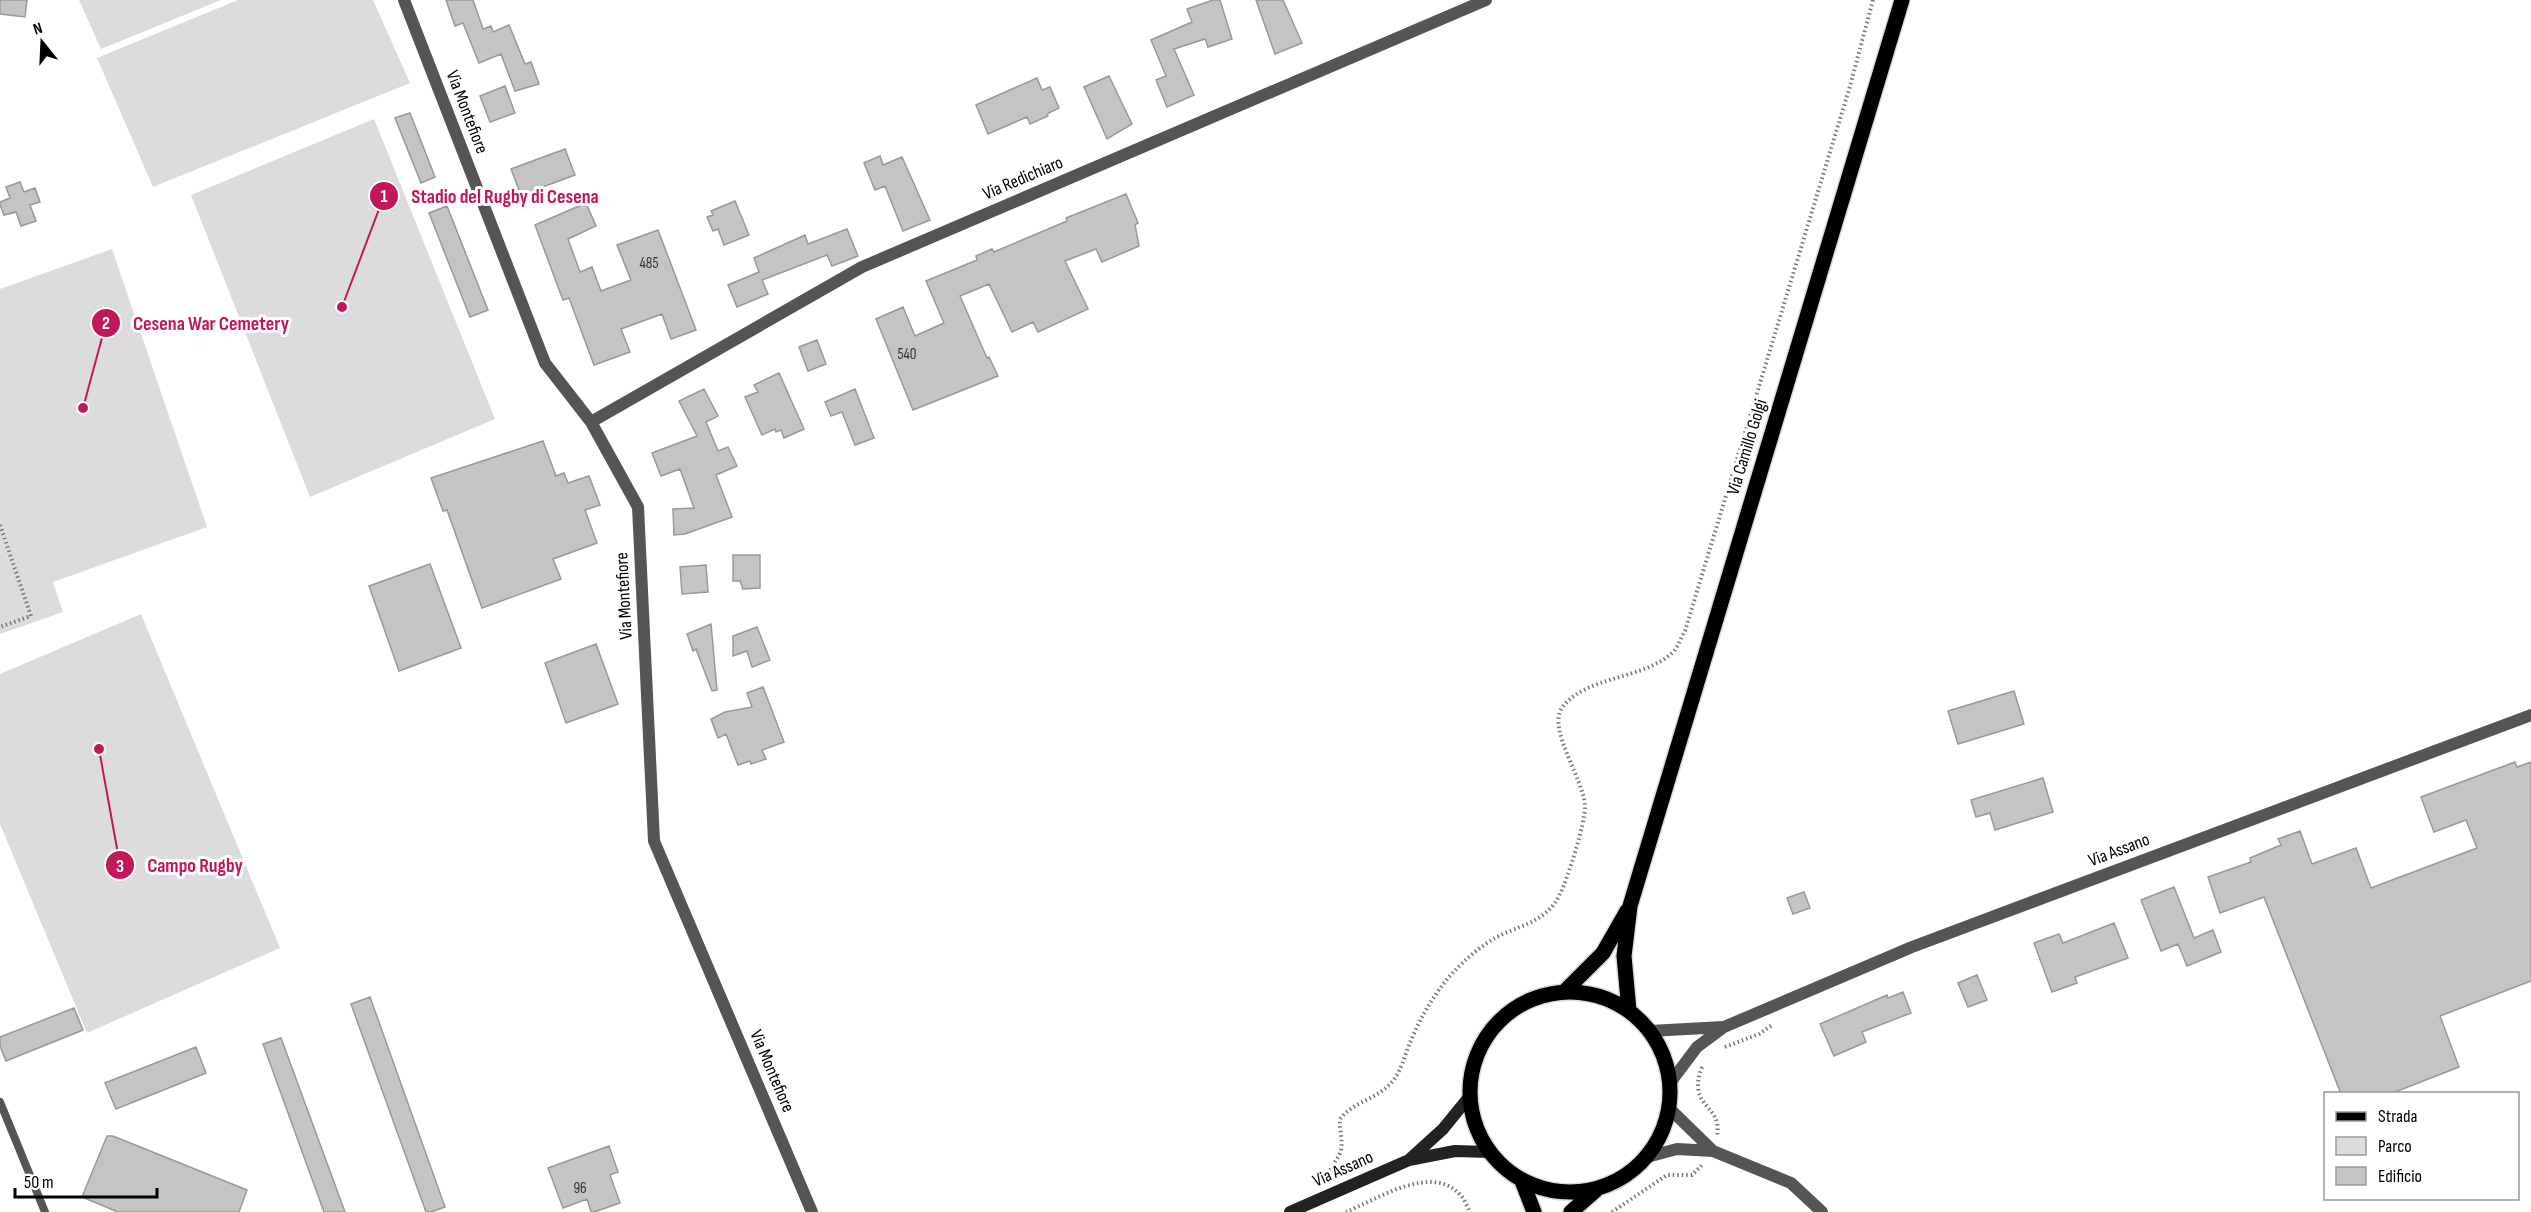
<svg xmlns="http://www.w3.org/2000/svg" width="2531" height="1212" font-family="'Sofia Sans Condensed',sans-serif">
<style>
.green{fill:#dcdcdc}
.building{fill:#c4c4c4;stroke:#999;stroke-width:1.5}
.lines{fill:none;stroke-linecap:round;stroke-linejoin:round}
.primary-casing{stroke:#dbdbdb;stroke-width:18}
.path{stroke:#777;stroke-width:4;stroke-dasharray:1.5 3;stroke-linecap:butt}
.service{stroke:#555;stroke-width:8}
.minor{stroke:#555;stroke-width:12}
.secondary{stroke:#222;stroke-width:12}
.primary{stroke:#000;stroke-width:15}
.labels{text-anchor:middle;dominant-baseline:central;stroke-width:6;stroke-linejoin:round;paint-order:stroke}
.number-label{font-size:15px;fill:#313131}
.street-label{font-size:18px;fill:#000;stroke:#fff}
.leader{fill:none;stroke:#c2185b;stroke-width:2}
.callout-dot{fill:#c2185b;stroke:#fff;stroke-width:2}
.mark-label{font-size:18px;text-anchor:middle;font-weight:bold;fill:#fff}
.callout-label{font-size:20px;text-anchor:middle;font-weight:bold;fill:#c2185b;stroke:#fff;stroke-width:6;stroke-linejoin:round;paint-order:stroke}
</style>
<rect width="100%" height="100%" fill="#fff"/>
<path class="green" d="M79,0H221L101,49Z
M238,0H373L410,83L153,187L97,58Z
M374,119L495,419L310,497L191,195Z
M112,249L207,527L53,582L63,612L0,634V289Z
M141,614L280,948L87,1033L0,824V674Z"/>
<path class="building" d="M0,0H27L25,17L0,14Z
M446,0H473L483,29L491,26L493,32L509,25L525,64L531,62L539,84L515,91L501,54L479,63L463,23L455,26Z
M1213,0H1220L1232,39L1208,47L1205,39L1174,49L1194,95L1167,107L1156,80L1166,76L1151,40L1192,22L1187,9Z
M1256,0H1283L1302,43L1275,54Z
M1109,76L1132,124L1107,139L1084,87Z
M1037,78L1042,90L1050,87L1059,108L1047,114L1048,116L1030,124L1027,117L988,134L976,105Z
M505,86L515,113L490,122L480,96Z
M410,113L435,177L421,183L395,118Z
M565,149L575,175L521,195L511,169Z
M880,156L883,165L902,157L930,220L903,231L885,186L875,190L864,163Z
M20,182L24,192L35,188L40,202L30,205L36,221L21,226L16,212L4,215L0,205V202L10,198L6,187Z
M1126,194L1138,223L1135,225L1139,246L1102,262L1096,249L1065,261L1088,309L1038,332L1033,322L1012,332L989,284L960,296L987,358L989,357L998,376L913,410L876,319L903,307L915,336L944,323L926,281L977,260L976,256L992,249L994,252L1067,221L1066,218Z
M735,201L749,235L724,245L718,229L713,231L707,217L713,215L711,211Z
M586,203L596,226L568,239L580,272L592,267L601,291L631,280L617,245L658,230L696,330L671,339L662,314L621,329L630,352L594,365L569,298L563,300L535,225Z
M447,206L488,310L470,317L429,213Z
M847,229L858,256L832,266L827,255L762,280L768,294L737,307L728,285L759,272L754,258L805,235L808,244Z
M817,340L826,364L808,371L799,347Z
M779,373L804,429L784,438L781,430L776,432L775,429L762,435L745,397L758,392L754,385Z
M704,389L718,416L706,422L718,451L728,447L737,466L716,475L732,517L685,534L674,535L673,509L694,508L680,469L661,476L652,453L697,436L679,401Z
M855,389L874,438L855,445L842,412L831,416L825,402Z
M543,441L556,476L564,473L568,483L589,476L600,505L585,510L597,543L553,559L561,579L482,608L447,510L443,511L431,478Z
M733,555H760V588L743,589L740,581H733Z
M430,564L461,648L399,671L369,586Z
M706,565L708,592L682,594L680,567Z
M711,624L717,690L712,691L696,649L693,651L687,634Z
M757,627L770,660L752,667L747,651L733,656V636Z
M596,644L618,704L566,723L545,663Z
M763,687L784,742L762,750L766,759L751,764L750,761L738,765L726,734L718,738L711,719L725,712L752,707L747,693Z
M2014,691L2024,724L1958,744L1948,711Z
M2515,762L2517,767L2531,762V981L2440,1016L2459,1067L2390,1094H2341L2264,897L2220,913L2208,877L2251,862L2250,858L2281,845L2278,839L2300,831L2312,864L2356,848L2371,888L2477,848L2466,820L2434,832L2421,797Z
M2043,778L2053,812L1995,830L1990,813L1976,817L1971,800Z
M2174,887L2194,938L2213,930L2221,952L2187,966L2178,944L2161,951L2141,900Z
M1804,892L1810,908L1793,914L1787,898Z
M2114,923L2128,958L2075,977L2077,983L2052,992L2034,943L2059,934L2063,943Z
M1977,975L1987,1000L1968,1007L1958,983Z
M1903,992L1911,1013L1862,1032L1866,1042L1834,1056L1820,1024L1887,995L1888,998Z
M370,997L445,1207L431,1212H426L351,1004Z
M74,1008L83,1030L6,1061L0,1046V1037Z
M281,1038L345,1212H324L263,1044Z
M196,1047L206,1073L116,1109L105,1083Z
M107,1136H113L247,1190L239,1212H118L82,1197Z
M609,1146L618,1172L610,1175L620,1203L594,1212H591L587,1199L563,1208L548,1168Z"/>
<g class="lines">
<defs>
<path id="primary" d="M1470 1092a100 100 0 1 1 200 0a100 100 0 1 1-200 0Z
M1564,992L1603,953L1627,911
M1629,1011L1624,956L1630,906L1902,0
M1522,1181L1534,1212
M1571,1212L1596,1190"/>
</defs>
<use href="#primary" class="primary-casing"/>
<path class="path" d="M0,525L31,616L0,627
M1725,1047L1759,1034L1772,1025
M1702,1067C1686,1109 1723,1103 1717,1136
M1330,1179C1328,1167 1336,1163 1340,1153C1344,1143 1339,1130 1340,1119C1353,1102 1377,1099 1391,1083C1402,1071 1405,1053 1412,1038C1429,999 1451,968 1487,943C1513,925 1545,926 1560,894C1568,878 1585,824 1585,807C1584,779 1547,729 1562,708C1585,675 1646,680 1674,651C1679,645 1681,637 1685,631L1850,86L1873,0
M1346,1212C1377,1199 1434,1162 1461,1196C1465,1200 1467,1207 1470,1212
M1612,1212L1667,1175H1692L1703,1164"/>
<path class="service" d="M0,1102L45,1212"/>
<path class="minor" d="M404,0L545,363L591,422L638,507L654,841L812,1212
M591,422L862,267L1486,0
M1650,1031L1723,1027
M1670,1083L1697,1047L1724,1027L1912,947L2531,715
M1669,1108L1713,1151
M1647,1157L1677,1149L1713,1151L1791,1183L1822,1212"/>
<path class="secondary" d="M1410,1159L1443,1129L1469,1097
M1290,1212L1409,1160L1455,1151L1489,1152"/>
<use href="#primary" class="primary"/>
</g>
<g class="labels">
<g class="number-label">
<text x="649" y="263">485</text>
<text x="907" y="354">540</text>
<text x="580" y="1188">96</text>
</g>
<g class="street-label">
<text transform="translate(467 112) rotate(69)">Via Montefiore</text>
<text transform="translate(1023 178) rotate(-23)">Via Redichiaro</text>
<text transform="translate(1747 447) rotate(-73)">Via Camillo Golgi</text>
<text transform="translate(624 596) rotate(-93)">Via Montefiore</text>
<text transform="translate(2119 850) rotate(-21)">Via Assano</text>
<text transform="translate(772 1071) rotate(67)">Via Montefiore</text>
<text transform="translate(1343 1169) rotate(-24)">Via Assano</text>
</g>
</g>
<path class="leader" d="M342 307L384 196M83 408L106 323M99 749L120 865"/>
<g class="callout-dot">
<circle cx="342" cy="307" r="6"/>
<circle cx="83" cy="408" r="6"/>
<circle cx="99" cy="749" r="6"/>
<circle cx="384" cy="196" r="15"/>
<circle cx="106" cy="323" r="15"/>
<circle cx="120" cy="865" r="15"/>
</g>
<g class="mark-label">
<text x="384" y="202">1</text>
<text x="106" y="329">2</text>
<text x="120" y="872">3</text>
</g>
<g class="callout-label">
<text x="505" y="203">Stadio del Rugby di Cesena</text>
<text x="211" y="330">Cesena War Cemetery</text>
<text x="195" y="872">Campo Rugby</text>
</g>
<rect x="2324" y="1092" width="195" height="108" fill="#ffffff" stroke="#999999" stroke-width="1.5"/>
<rect x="2336" y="1112" width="30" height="9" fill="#000000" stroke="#999999" stroke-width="1.5"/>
<text x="2378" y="1122" font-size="18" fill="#000000">Strada</text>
<rect x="2336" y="1137" width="30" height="18" fill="#dcdcdc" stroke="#999999" stroke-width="1.5"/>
<text x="2378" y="1152" font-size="18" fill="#000000">Parco</text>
<rect x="2336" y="1167" width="30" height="18" fill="#c4c4c4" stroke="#999999" stroke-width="1.5"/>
<text x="2378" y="1182" font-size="18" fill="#000000">Edificio</text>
<g transform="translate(42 42) rotate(342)" stroke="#ffffff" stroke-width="4.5" paint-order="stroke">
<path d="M0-4.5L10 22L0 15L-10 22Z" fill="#000000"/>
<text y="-9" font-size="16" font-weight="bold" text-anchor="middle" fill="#000000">N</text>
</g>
<path d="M15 1188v9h142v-9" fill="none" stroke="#000000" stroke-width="3"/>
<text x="24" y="1188" font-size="18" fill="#000000" stroke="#ffffff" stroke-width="4.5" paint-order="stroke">50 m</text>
</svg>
